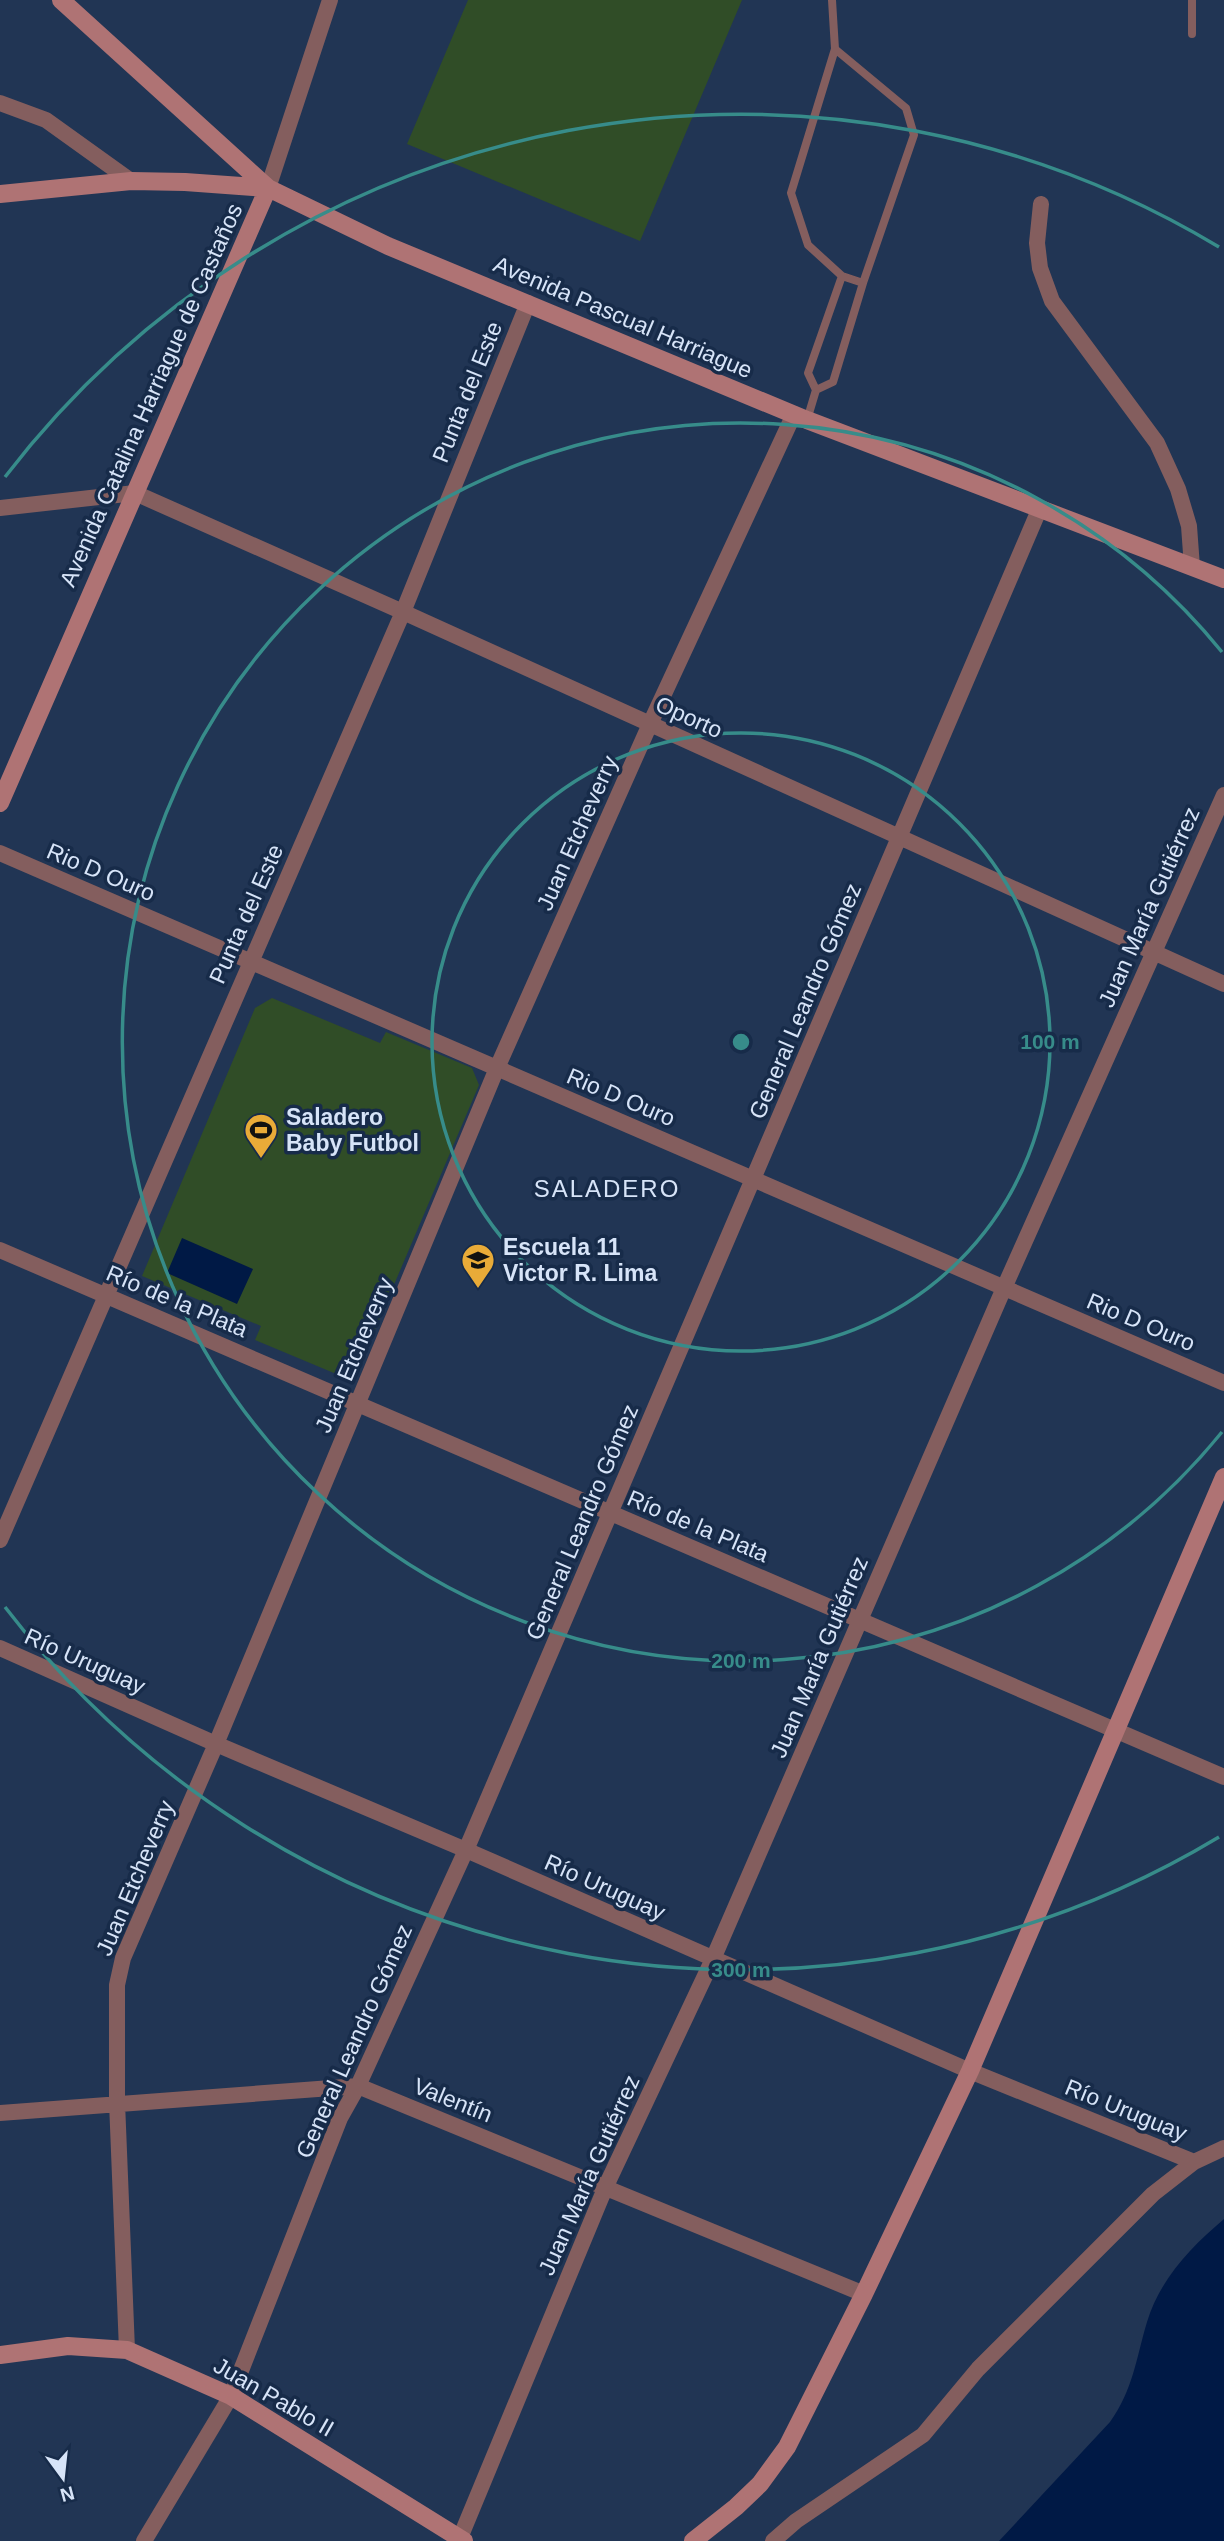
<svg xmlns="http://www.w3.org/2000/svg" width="1224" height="2541" font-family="Helvetica,sans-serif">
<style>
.green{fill:#304d27}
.water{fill:#001945}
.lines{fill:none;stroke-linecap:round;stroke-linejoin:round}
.lane{stroke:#845e5e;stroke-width:8}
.street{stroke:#845e5e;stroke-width:16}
.secondary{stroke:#af7374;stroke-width:18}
.ring{fill:none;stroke:#378c8a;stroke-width:3.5}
.labels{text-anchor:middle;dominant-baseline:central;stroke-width:7;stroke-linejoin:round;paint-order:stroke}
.street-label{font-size:23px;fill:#d7e4f8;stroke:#172b49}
.poi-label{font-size:23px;font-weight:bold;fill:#d7e4f8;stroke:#172b49;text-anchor:start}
.neighbourhood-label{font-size:24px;letter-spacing:2px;fill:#d7e4f8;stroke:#172b49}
.centre{fill:#378c8a;stroke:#172b49;stroke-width:3.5}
.ring-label{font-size:21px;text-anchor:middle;font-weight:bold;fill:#378c8a;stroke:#172b49;stroke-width:7;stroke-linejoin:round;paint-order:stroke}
</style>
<rect width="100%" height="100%" fill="#213554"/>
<path class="green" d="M468,0H742L640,241L407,144Z
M272,998L380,1043L386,1032L472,1068L479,1085L353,1381L255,1340L261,1326L142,1276L255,1008Z"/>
<path class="water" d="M182,1238L253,1269L237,1304L167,1273Z
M1224,2219V2541H999L1110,2422C1133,2390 1136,2359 1147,2322C1160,2279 1191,2247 1224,2219Z"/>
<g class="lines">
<path class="lane" d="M832,0L835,49L791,193L808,245L842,276L863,283
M1192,0V34
M816,390L833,382L863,283L914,135L906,108L835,49
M807,420L816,390L808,373L842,276"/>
<path class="street" d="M0,103L46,120L131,181
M268,188L330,0
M1041,204L1037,243L1040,268L1052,301L1157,443L1178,489L1189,526L1192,567
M0,508L135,493L403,612L1224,984
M0,853L1224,1383
M0,1250L1224,1777
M0,1540L403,612L528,303
M0,1648L216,1744L466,1850L970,2071L1194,2162
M0,2113L358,2086L864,2294
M127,2350L117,2102V1985L123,1958L216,1744L497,1068L650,724L794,414
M460,2538L606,2186L713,1959L1004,1288L1224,795
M144,2541L231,2396L340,2118L358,2086L466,1850L1039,510
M773,2541L796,2521L923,2435L978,2369L1153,2194L1194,2162L1224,2148"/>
<path class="secondary" d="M61,0L268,188L388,246L807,420L1224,579
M0,194L131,181L185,182L268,188
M0,803L268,188
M0,2355L68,2346L127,2350L231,2396L464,2541
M693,2541L736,2507L760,2484L787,2447L864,2294L970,2071L1224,1477"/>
</g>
<g class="ring">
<circle cx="741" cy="1042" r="309"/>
<path d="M1222 1432A619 619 0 1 1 1222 652"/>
<path d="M1219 1837A928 928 0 0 1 5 1607M5 477A928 928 0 0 1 1219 247"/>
</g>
<defs>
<symbol id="stadium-pin" viewBox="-11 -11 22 30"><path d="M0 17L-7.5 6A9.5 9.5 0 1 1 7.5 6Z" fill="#e9ab38" stroke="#172b49"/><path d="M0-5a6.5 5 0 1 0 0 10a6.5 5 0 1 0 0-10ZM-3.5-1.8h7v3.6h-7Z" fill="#111"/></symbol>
<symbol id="school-pin" viewBox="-11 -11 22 30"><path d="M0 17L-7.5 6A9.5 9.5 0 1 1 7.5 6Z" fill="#e9ab38" stroke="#172b49"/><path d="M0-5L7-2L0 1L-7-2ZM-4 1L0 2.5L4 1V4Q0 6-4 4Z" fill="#111"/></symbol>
</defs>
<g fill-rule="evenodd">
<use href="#stadium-pin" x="242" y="1111" width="38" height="52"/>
<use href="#school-pin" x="459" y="1241" width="38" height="52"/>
</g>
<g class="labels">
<g class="street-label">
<text transform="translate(623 317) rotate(23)">Avenida Pascual Harriague</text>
<text transform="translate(467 392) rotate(-68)">Punta del Este</text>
<text transform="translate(151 395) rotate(-66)">Avenida Catalina Harriague de Castaños</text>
<text transform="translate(689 717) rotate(24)">Oporto</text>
<text transform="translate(577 833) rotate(-66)">Juan Etcheverry</text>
<text transform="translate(101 872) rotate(23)">Rio D Ouro</text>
<text transform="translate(1149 907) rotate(-66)">Juan María Gutiérrez</text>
<text transform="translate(246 914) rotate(-66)">Punta del Este</text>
<text transform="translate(805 1001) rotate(-67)">General Leandro Gómez</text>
<text transform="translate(621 1097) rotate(23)">Rio D Ouro</text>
<text transform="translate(177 1301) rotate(23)">Río de la Plata</text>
<text transform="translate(1141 1322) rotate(23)">Rio D Ouro</text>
<text transform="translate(354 1355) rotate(-67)">Juan Etcheverry</text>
<text transform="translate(582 1522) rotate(-67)">General Leandro Gómez</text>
<text transform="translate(698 1526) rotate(23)">Río de la Plata</text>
<text transform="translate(819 1657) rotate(-67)">Juan María Gutiérrez</text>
<text transform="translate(85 1661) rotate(24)">Río Uruguay</text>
<text transform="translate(135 1878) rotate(-67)">Juan Etcheverry</text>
<text transform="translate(605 1887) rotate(24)">Río Uruguay</text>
<text transform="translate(354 2041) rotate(-66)">General Leandro Gómez</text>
<text transform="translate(453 2100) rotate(22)">Valentín</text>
<text transform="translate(1126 2110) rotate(22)">Río Uruguay</text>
<text transform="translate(589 2175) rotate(-66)">Juan María Gutiérrez</text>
<text transform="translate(274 2397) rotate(30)">Juan Pablo II</text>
</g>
<g class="poi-label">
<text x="286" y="1117">Saladero<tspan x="286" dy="26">Baby Futbol</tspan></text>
<text x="503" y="1247">Escuela 11<tspan x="503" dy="26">Victor R. Lima</tspan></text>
</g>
<g class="neighbourhood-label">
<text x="607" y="1188">SALADERO</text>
</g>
</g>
<circle cx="741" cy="1042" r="10" class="centre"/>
<g class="ring-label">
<text x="1050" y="1049">100 m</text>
<text x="741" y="1668">200 m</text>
<text x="741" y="1977">300 m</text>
</g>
<g transform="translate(63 2478) rotate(165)" stroke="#172b49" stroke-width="5" paint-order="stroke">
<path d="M0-5L12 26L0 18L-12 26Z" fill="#d7e4f8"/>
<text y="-10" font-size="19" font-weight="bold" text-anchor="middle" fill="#d7e4f8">N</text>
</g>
</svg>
